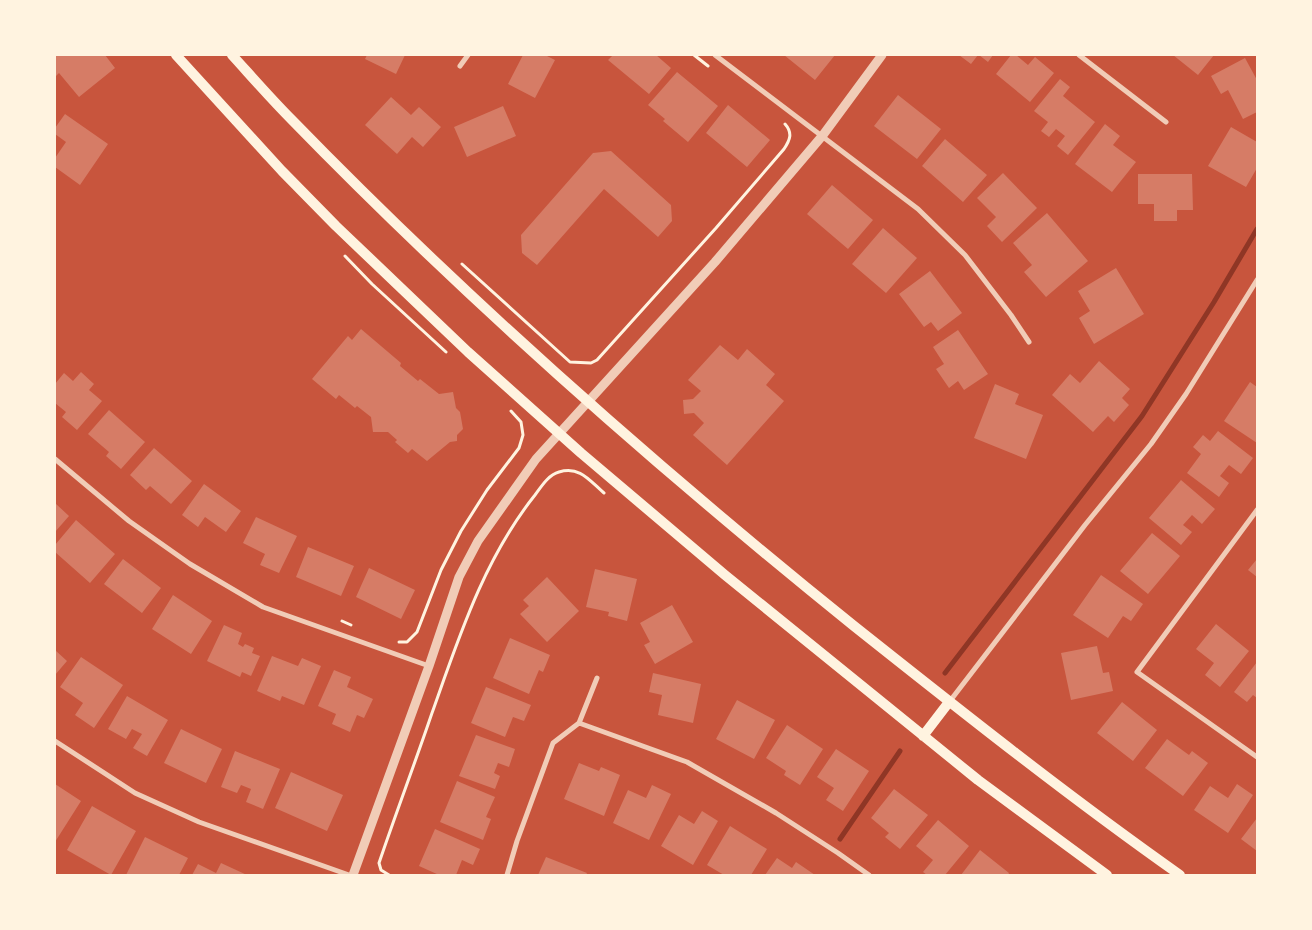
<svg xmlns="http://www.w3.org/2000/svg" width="1312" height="930" font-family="Barlow,sans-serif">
  <rect width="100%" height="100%" fill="#c8553d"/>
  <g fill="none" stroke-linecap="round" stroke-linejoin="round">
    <path stroke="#8f3625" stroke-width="5" d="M945,673l197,-257 72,-114 43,-73
      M840,839l60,-88"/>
  </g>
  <path fill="#d67c66" d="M55,55h50l10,13 -36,29 -20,-24 -4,4z
    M367,55h38l-9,19 -31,-15z
    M523,55h22l10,5 -20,38 -27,-14z
    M613,55h43l15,13 -22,26 -41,-34z
    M784,55h51l-20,25z
    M959,55h19l-7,9z
    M979,55h14l-5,7z
    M1011,55h5l12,10 7,-8 19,16 -24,29 -34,-28z
    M1173,55h41l-16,20z
    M1245,58l12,22v32l-14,7 -15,-29 -7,4 -10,-18z
    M677,72l41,34 -30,36 -25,-21 2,-2 -17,-14z
    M1060,79l10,8 -7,9 32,26 -27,33 -11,-9 8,-10 -9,-7 -7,8 -8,-6 7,-9 -14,-11z
    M898,95l43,34 -24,30 -43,-33z
    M391,97l20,18 8,-8 22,20 -18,20 -11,-10 -15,17 -32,-29z
    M728,105l42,35 -23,27 -41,-34z
    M503,106l13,30 -49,21 -13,-30z
    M65,114l43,30 -28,41 -25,-18v-9l11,-16 -11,-8v-6z
    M1105,124l15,12 -7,9 23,17 -24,30 -37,-28z
    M1231,127l26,15v26l-11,19 -38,-21z
    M945,139l42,36 -24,27 -41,-36z
    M611,151l60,54 1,16 -14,16 -54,-48 -67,76 -15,-12 -1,-18 72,-82z
    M1003,173l34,35 -35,34 -15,-16 9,-9 -19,-19z
    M1138,174h54l1,36h-16v11h-23v-17h-16z
    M832,185l41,35 -25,29 -41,-35z
    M1047,213l41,48 -42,36 -22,-25 8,-7 -19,-22z
    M883,228l34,30 -31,35 -34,-29z
    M1116,268l28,46 -50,30 -15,-26 11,-7 -12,-20z
    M930,271l32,42 -24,18 -7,-9 -7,5 -25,-33z
    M361,329l40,34 -1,3 18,15 2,-2 19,15 14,-2 3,16 4,4 3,17 -6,6v6l-7,1 -23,19 -15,-12 -4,4 -13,-11 2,-2 -9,-8h-15l-2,-15 -14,-11 -2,2 -16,-13 -3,4 -24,-20 36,-43 4,4z
    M958,330l30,44 -24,16 -6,-9 -9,7 -13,-19 8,-5 -11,-17z
    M720,345l18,15 9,-11 28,25 -9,11 18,16 -57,64 -34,-30 11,-12 -10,-10 -10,1 -1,-14 10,-1 8,-8 -13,-11z
    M1099,361l31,28 -8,9 7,7 -15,17 -6,-6 -15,16 -41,-37 18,-21 10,9z
    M81,372l13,12 -5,6 13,11 -25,29 -15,-13 4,-5 -11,-9v-19l9,-11 9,8z
    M1250,382l7,5v56l-33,-22z
    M995,384l24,10 -4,10 28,11 -17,44 -52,-21z
    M109,410l36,32 -24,27 -15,-13 3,-4 -21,-18z
    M1218,431l35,27 -12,16 -12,-9 -9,11 9,7 -10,14 -32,-24 14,-19 -8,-7 10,-12 7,6z
    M154,448l38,33 -21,23 -21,-18 -4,4 -16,-15z
    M1181,480l34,29 -13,15 -10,-9 -9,10 9,7 -11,13 -32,-27z
    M204,484l37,27 -15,21 -21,-15 -7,10 -16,-12z
    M55,503l14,13 -14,16z
    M256,517l41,19 -18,37 -19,-8 5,-11 -22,-11z
    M76,520l39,34 -25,29 -35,-31v-7z
    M1152,533l28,23 -32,38 -28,-23z
    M308,547l46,19 -13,30 -45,-19z
    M123,559l38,29 -19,25 -38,-29z
    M1257,559v18l-9,-7z
    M369,568l46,22 -14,29 -45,-22z
    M595,569l42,10 -10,42 -19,-5 1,-4 -23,-5z
    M1101,575l42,29 -12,17 -8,-5 -15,22 -35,-23z
    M547,577l32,34 -32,31 -27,-28 9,-8 -6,-6z
    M173,595l39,26 -21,33 -39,-25z
    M672,605l21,37 -38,22 -11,-19 6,-3 -10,-19z
    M1216,624l33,27 -29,36 -15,-12 9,-12 -18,-14z
    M224,625l18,8 -4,11 5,3 2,-3 9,4 -2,5 8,3 -9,20 -9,-4 -2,5 -33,-16z
    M510,638l40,17 -7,17 -4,-2 -10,24 -36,-16z
    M1097,646l6,27 6,-1 4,19 -42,9 -10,-47z
    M55,650l12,11 -12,14z
    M272,656l26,10 4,-8 19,8 -17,39 -22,-9 -2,5 -23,-10z
    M81,657l42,28 -29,43 -19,-13 8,-12 -23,-16z
    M1257,662v36l-4,-3 -6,7 -13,-10z
    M334,670l17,7 -4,10 26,12 -9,19 -7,-3 -7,17 -18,-8 4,-10 -18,-8z
    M653,673l48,11 -8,39 -35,-8 4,-20 -13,-3z
    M486,687l45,18 -7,16 -11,-4 -8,20 -34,-14z
    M127,696l41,24 -21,36 -14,-8 9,-14 -10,-5 -6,10 -18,-10z
    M737,700l38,20 -21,39 -38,-20z
    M1122,702l35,28 -24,31 -36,-28z
    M787,725l36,24 -23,36 -16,-10 2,-4 -20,-13z
    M181,729l41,20 -16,34 -42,-20z
    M476,735l39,14 -6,18 -11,-4 -4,10 6,3 -5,13 -36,-13z
    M1167,739l22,16 3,-4 16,12 -25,33 -38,-28z
    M836,749l33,22 -26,40 -17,-11 8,-12 -17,-11z
    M235,751l45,18 -17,40 -17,-7 5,-13 -10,-4 -4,8 -16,-6z
    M579,763l20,8 2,-4 19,8 -16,41 -40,-17z
    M291,772l52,23 -16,36 -52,-23z
    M457,781l38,16 -9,20 5,2 -8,21 -43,-18z
    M55,784l26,17 -26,41z
    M1237,784l16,11 -25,38 -34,-23 16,-24 18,12z
    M652,785l19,9 -22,46 -36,-17 15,-33 18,8z
    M894,789l34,26 -28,34 -15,-12 4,-4 -18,-15z
    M92,806l44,25 -25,44 -44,-25z
    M702,811l16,10 -25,44 -32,-19 18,-31 15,9z
    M1257,818v33l-16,-12z
    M938,820l31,26 -24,29h-18l-4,-3 10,-12 -17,-14z
    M730,826l37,23 -16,26h-27l-17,-10z
    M435,829l45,20 -7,16 -11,-5 -6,15h-17l-20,-9z
    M145,837l43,21 -9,17h-53z
    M980,850l29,23 -1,2h-47z
    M546,857l41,16 -1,2h-48z
    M777,858l15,10 4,-6 19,13h-50z
    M221,863l26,12h-55l6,-11 18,9z"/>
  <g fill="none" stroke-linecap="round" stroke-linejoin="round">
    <path stroke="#fff3e0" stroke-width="3" d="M694,55l14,11
      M345,256l27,28 74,68
      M462,264l108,98 21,1 6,-3 119,-132 68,-79c6,-9 9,-16 1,-25
      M342,621l9,4
      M399,642h8l10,-10 24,-62 20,-39 26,-41 32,-42 4,-13 -2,-13 -10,-11
      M389,875l-8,-5 -2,-7c17,-50 36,-100 53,-150 27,-76 52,-154 103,-218 6,-8 13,-20 24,-23 21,-6 30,8 45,21"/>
    <path stroke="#f1ccb7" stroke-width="5" d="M715,55l203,154 47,46 46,60 18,27
      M1079,55l87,67
      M460,66l8,-11
      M55,459l74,62 61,43 73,43 166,59
      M1257,510l-120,162 120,85
      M950,701l135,-176 66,-81 35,-50 71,-114
      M579,723l108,39 89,51 62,40 31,22
      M55,741l80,52 64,29 150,53
      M507,875l10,-34 36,-98 26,-20 18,-45"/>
    <path stroke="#f1ccb7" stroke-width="9" d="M353,875l76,-209 30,-89 19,-36 58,-82 179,-197 108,-127 59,-80"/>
    <path stroke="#fff3e0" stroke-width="10" d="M176,55l106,116 54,55 132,126 113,101 144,122 253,205 129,95
      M232,55c20,22 39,44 60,65 176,181 366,348 562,506 107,85 214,170 326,249
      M923,736l26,-34"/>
  </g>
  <rect width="1312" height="930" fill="none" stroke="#fff3e0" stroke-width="112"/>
</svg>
